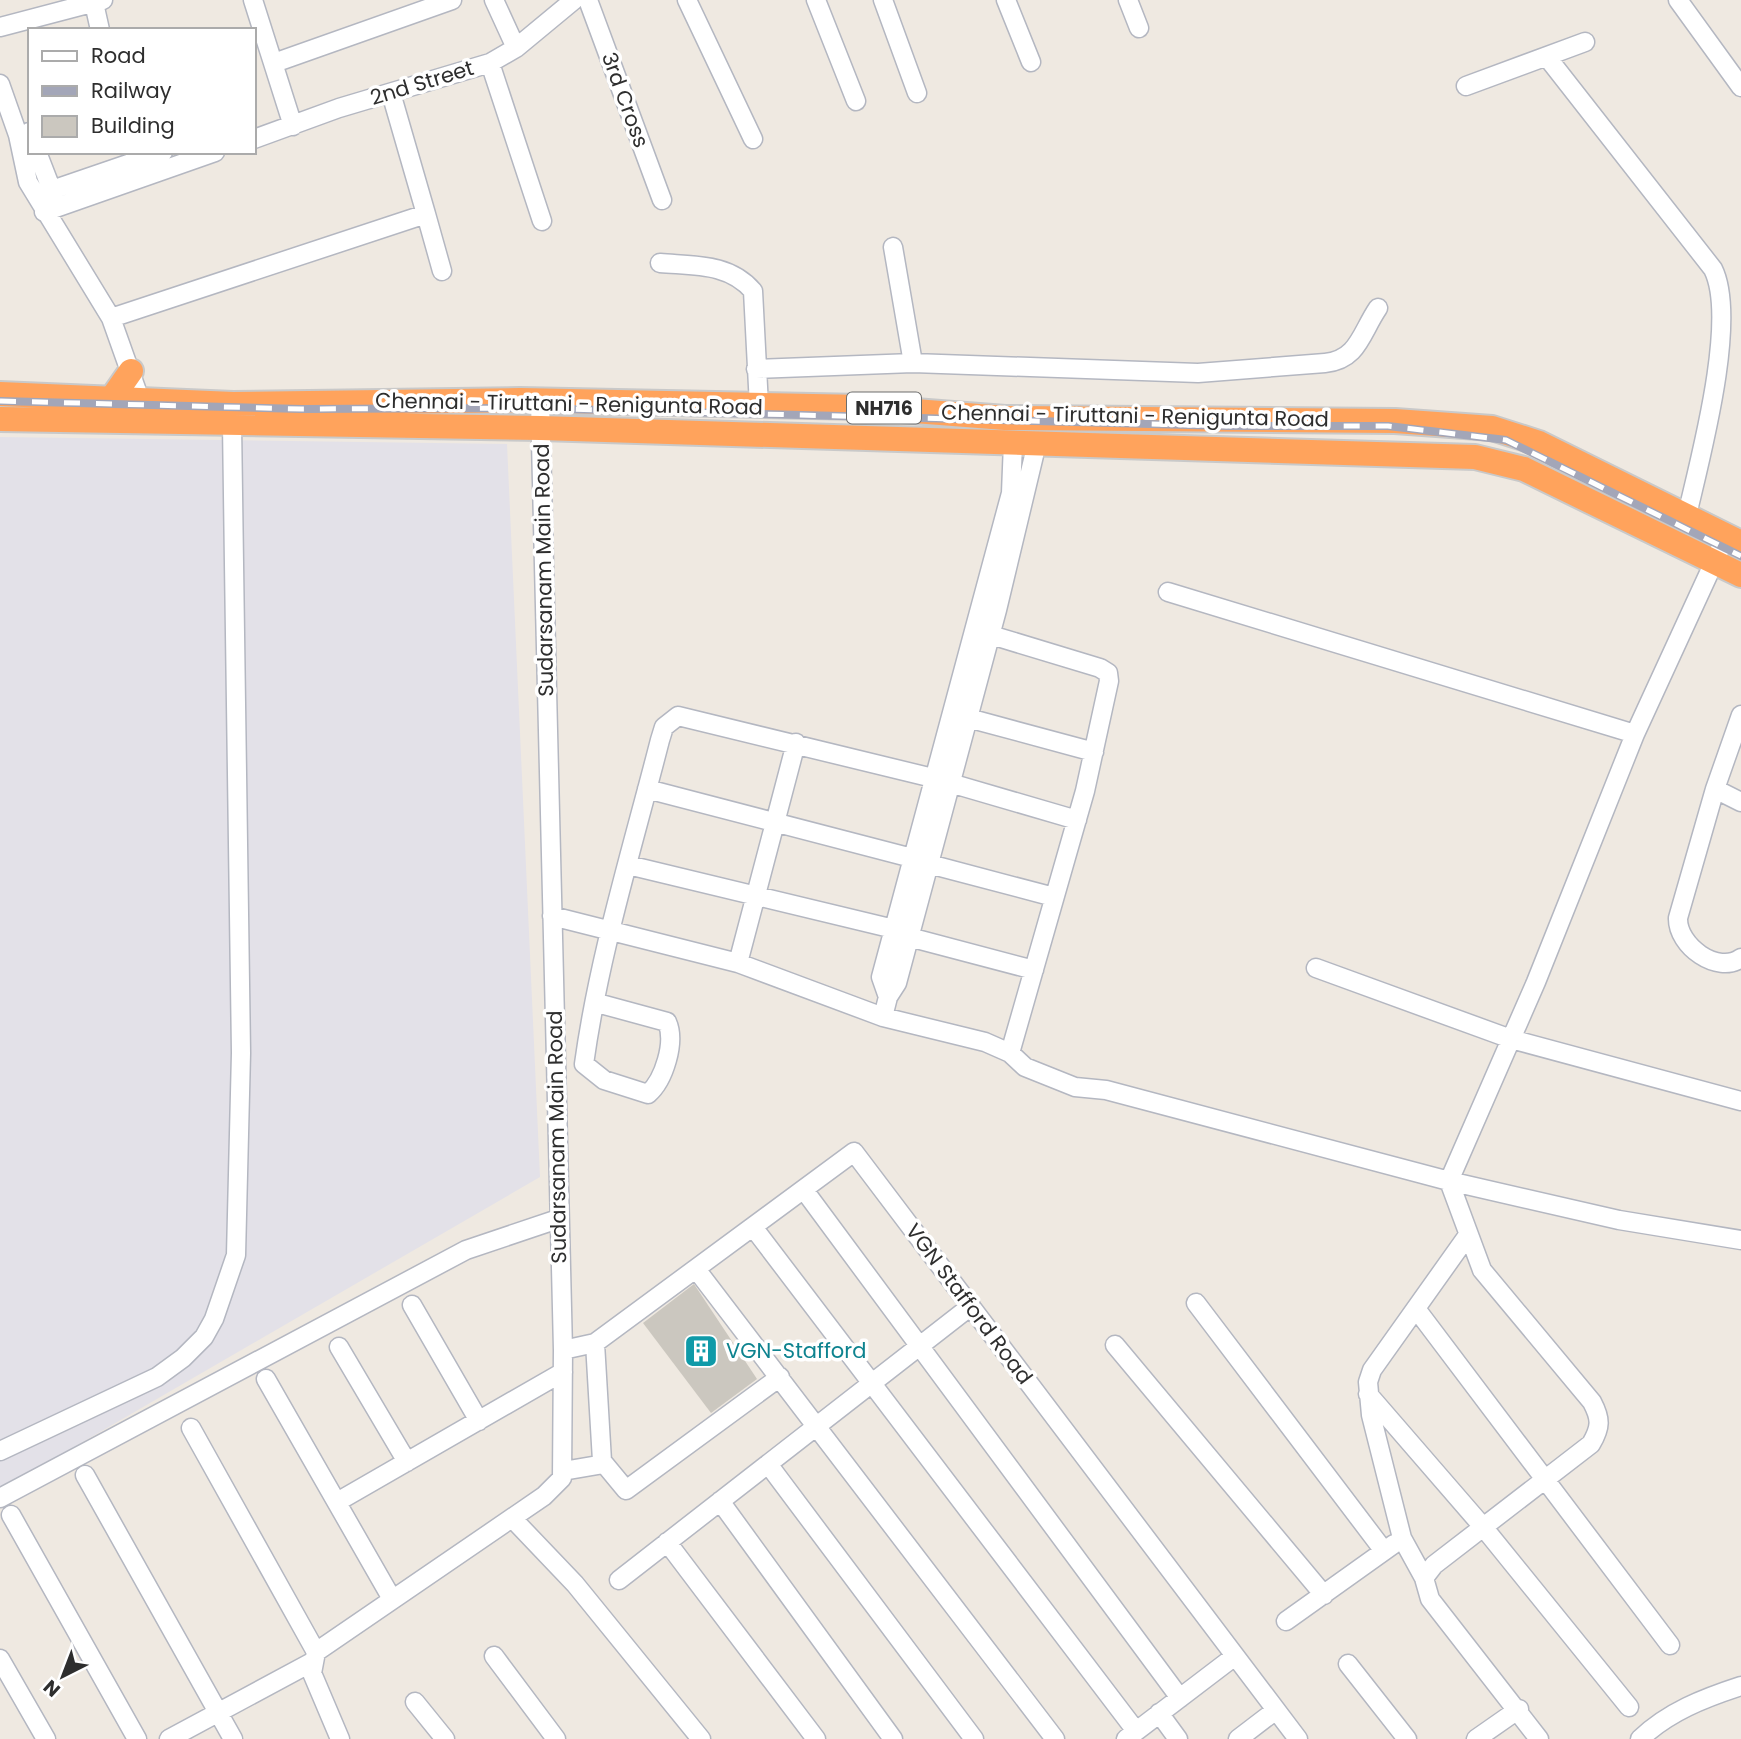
<svg xmlns="http://www.w3.org/2000/svg" width="1741" height="1739" font-family="Poppins,sans-serif">
  <rect width="100%" height="100%" fill="#efe9e1"/>
  <path fill="#e3e1e8" d="M0,437l507,7 33,733 -540,313z"/>
  <path fill="#cbc7bf" d="M694,1284l63,95 -46,34 -68,-90z"/>
  <g fill="none" stroke-linecap="round" stroke-linejoin="round">
    <g stroke="#b4b7c1" stroke-width="21">
      <path id="minor" d="M253,0l40,126
        M494,0l22,48
        M588,0l74,200
        M687,0l66,139
        M816,0l40,101
        M883,0l34,93
        M1006,0l25,62
        M1128,0l11,28
        M1678,0l63,87
        M94,3l6,27
        M0,27l103,-27
        M1547,57l166,212c25,50 -13,190 -26,246
        M274,63l178,-63
        M490,63l52,158
        M0,84l18,51 10,47 83,136 32,90
        M1466,86l119,-44
        M29,132h1
        M254,139l85,-31 151,-45 26,-15 58,-48
        M37,152l19,49
        M52,190l111,-38
        M44,212l171,-60
        M426,214l16,57
        M893,247l20,116
        M660,263c34,3 69,0 93,28l6,115
        M111,318l315,-104 -35,-121
        M756,369l157,-6 285,10 127,-10c33,-3 36,-30 53,-55
        M1726,536l-91,198 -99,248 -87,199 170,39 122,20
        M1168,592l467,142
        M991,635l109,33 8,5 1,8 -24,110 -75,262
        M1741,715l-26,74 -37,129c-1,28 40,57 63,40
        M968,718l126,34
        M647,789l265,69
        M1715,789l26,13
        M929,864l125,33
        M628,865l266,64
        M552,916l186,47 145,54 102,25 25,11 15,14 50,20 31,3 343,91 33,89 110,132c9,17 9,25 -1,42l-157,121 -10,13 6,21 109,140
        M909,937l125,33
        M738,963l58,-220
        M1316,968l195,71 230,62
        M888,997l-7,-20 130,-484 2,-50
        M597,1003l70,19c9,20 -3,58 -19,72l-44,-14 -20,-16c15,-109 49,-218 76,-324l4,-13 14,-11 255,62 144,42
        M883,1017l5,-20 9,-14 100,-373 40,-167
        M804,1190l376,508
        M753,1227l383,504
        M696,1269l359,470
        M1196,1303l188,248
        M412,1305l67,116
        M1417,1310l253,335
        M1115,1345l209,250
        M339,1347l68,115
        M563,1350l32,-7 259,-191 444,587
        M266,1379l126,220
        M1368,1394l116,134 145,179
        M191,1428l125,224
        M0,1451l157,-74 26,-19 21,-21 10,-18 22,-64 5,-202 -9,-629
        M602,1461l24,29 154,-113
        M768,1464l206,275
        M563,1471l35,-6 4,-4 -7,-118
        M85,1475l148,264
        M0,1498l466,-248 92,-31
        M720,1501l173,238
        M337,1502l226,-130
        M11,1515l126,224
        M512,1518l63,66 126,155
        M667,1542l149,197
        M1424,1578l-22,-40 -31,-123 -3,-33 4,-12 96,-135
        M619,1580l352,-274
        M1286,1621l108,-77
        M494,1656l62,83
        M0,1659l46,80
        M1348,1664l59,75
        M415,1702l30,37
        M1159,1713l19,26
        M169,1739l145,-78
        M340,1739l-28,-66 4,-21 228,-156 18,-18 1,-128 -23,-950
        M1126,1739l109,-83
        M1238,1739l38,-29
        M1476,1739l43,-30
        M1640,1739c28,-27 64,-41 101,-53"/>
    </g>
    <g stroke="#c9c9c9" stroke-width="28">
      <path id="highway" d="M0,394l233,10 287,-4 343,7 142,11 390,3 97,7 47,15 202,100
        M110,401l21,-30
        M0,419l541,9 934,29 49,12 217,106"/>
    </g>
    <use href="#minor" stroke="#fff" stroke-width="18"/>
    <use href="#highway" stroke="#ffa35c" stroke-width="24"/>
    <g stroke="#a3a6b8" stroke-width="8">
      <path id="rail" d="M0,401l302,8 226,-1 699,18h161l118,14 235,116"/>
    </g>
    <use href="#rail" stroke="#fff" stroke-width="5" stroke-dasharray="16" stroke-linecap="butt"/>
  </g>
  <defs>
    <g id="building-square" transform="scale(1.75)"><rect x="-9" y="-9" width="18" height="18" rx="4" fill="#0f9aa8" stroke="#fff"/><path d="M-4-6H4V6H1V3H-1V6H-4ZM-2.5-4.3h1.7v1.8h-1.7ZM.8-4.3h1.7v1.8H.8ZM-2.5-1h1.7V.8h-1.7ZM.8-1h1.7V.8H.8Z" fill="#fff"/></g>
  </defs>
  <g fill-rule="evenodd">
    <use href="#building-square" x="701" y="1351"/>
  </g>
  <g text-anchor="middle" stroke-width="7" stroke-linejoin="round" paint-order="stroke">
    <rect fill="#fff" stroke="#6d6d6d" stroke-width="2" x="847" y="392.5" width="74" height="31" rx="5"/>
    <g font-size="19" font-weight="bold" fill="#2e2e2e">
      <text x="884" y="415">NH716</text>
    </g>
    <g font-size="21" fill="#2e2e2e" stroke="#fff">
      <text transform="translate(422 83) rotate(-17)" y="7">2nd Street</text>
      <text transform="translate(625 100) rotate(70)" y="7">3rd Cross</text>
      <text transform="translate(569 404) rotate(1)" y="7">Chennai - Tiruttani - Renigunta Road</text>
      <text transform="translate(1135 416) rotate(1)" y="7">Chennai - Tiruttani - Renigunta Road</text>
      <text transform="translate(544 570) rotate(-91)" y="7">Sudarsanam Main Road</text>
      <text transform="translate(557 1137) rotate(-91)" y="7">Sudarsanam Main Road</text>
      <text transform="translate(969 1304) rotate(53)" y="7">VGN Stafford Road</text>
    </g>
    <g font-size="21" fill="#0d838f" stroke="#fff" text-anchor="start">
      <text x="726" y="1358">VGN-Stafford</text>
    </g>
  </g>
  <rect x="28" y="28" width="228" height="126" fill="#ffffff" stroke="#ababab" stroke-width="2"/>
  <rect x="42" y="51" width="35" height="10" fill="#ffffff" stroke="#ababab" stroke-width="2"/>
  <text x="91" y="63" font-size="21" fill="#2e2e2e">Road</text>
  <rect x="42" y="86" width="35" height="10" fill="#a3a6b8" stroke="#ababab" stroke-width="2"/>
  <text x="91" y="98" font-size="21" fill="#2e2e2e">Railway</text>
  <rect x="42" y="116" width="35" height="21" fill="#cbc7bf" stroke="#ababab" stroke-width="2"/>
  <text x="91" y="133" font-size="21" fill="#2e2e2e">Building</text>
  <g transform="translate(63 1676) rotate(222)" stroke="#ffffff" stroke-width="5" paint-order="stroke">
  <path d="M0-5L12 26L0 18L-12 26Z" fill="#2e2e2e"/>
  <text y="-10" font-size="19" font-weight="bold" text-anchor="middle" fill="#2e2e2e">N</text>
  </g>
</svg>
